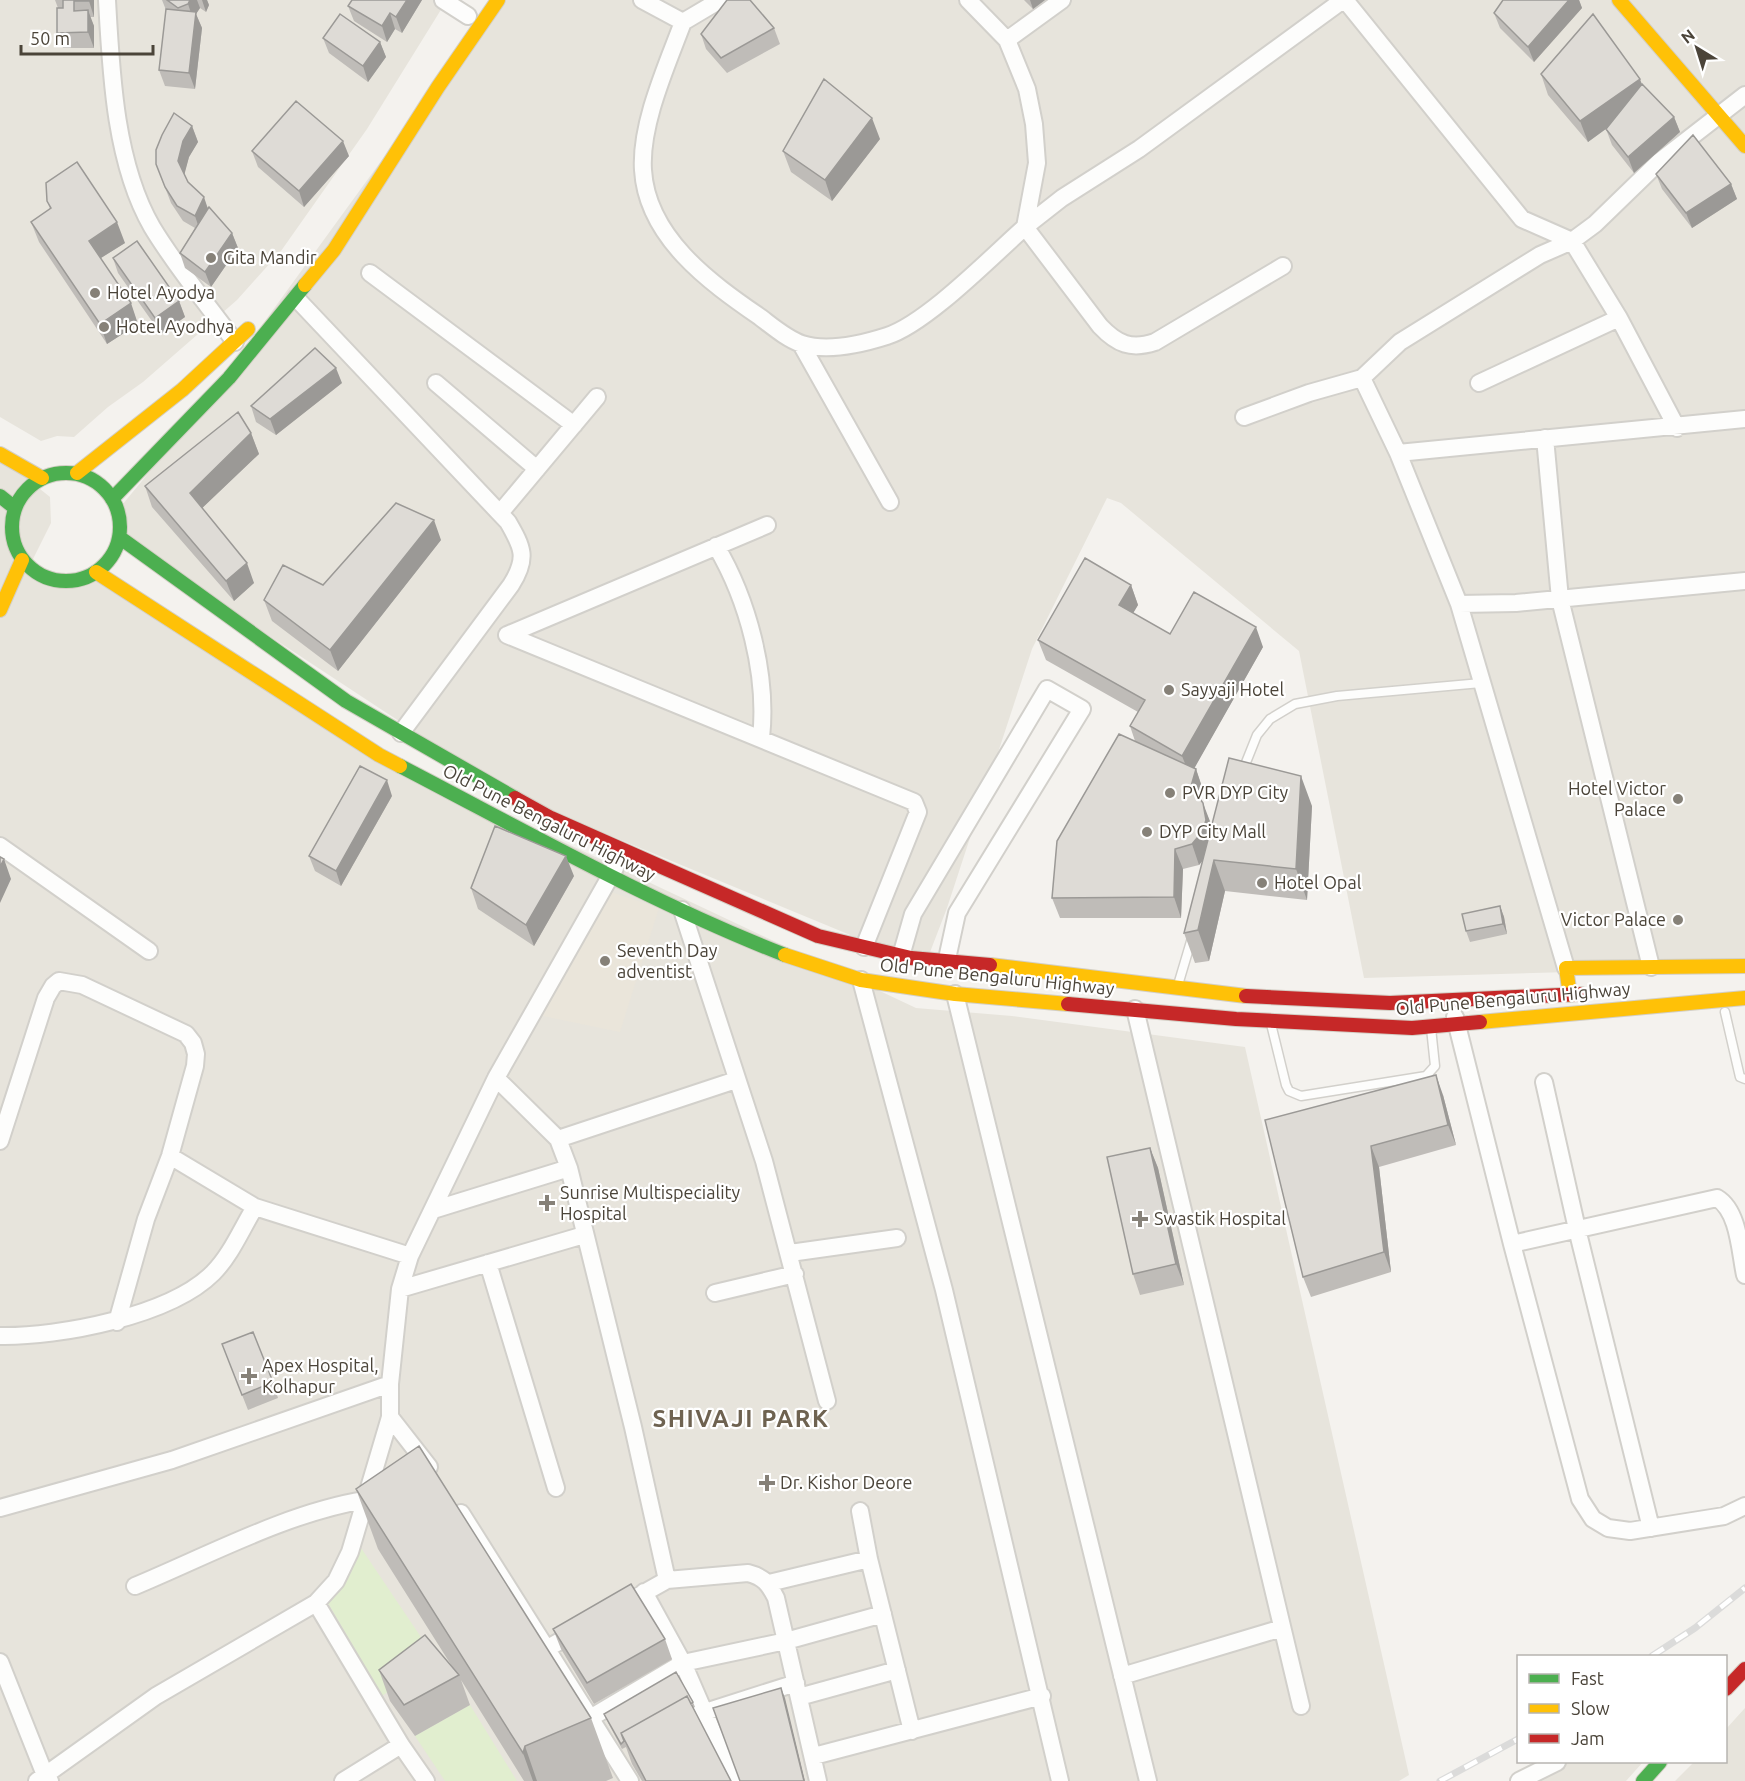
<svg xmlns="http://www.w3.org/2000/svg" width="1745" height="1781" font-family="Ubuntu,sans-serif">
  <rect width="100%" height="100%" fill="#f4f2ee"/>
  <path fill="#e7e4dc" d="M0,0h447l-80,129 -86,122 -44,49 -94,82 -35,25 -34,30 -17,-1 -16,5 -41,-24z
    M498,0h1247v961l-139,10 -242,7 -65,-327 -178,-148 -14,-5 -75,151 -85,259 -20,52 -26,-4 -391,-162 -388,-255 -4,-29 83,-101z
    M0,457l50,40 1,26 -22,44 2,2 21,11 22,1 22,-9 283,183 537,253 96,8 233,31 164,728 -10,6h-1399z
    M1745,1708v73h-70l19,-19h32v-33z
    M1567,1762h76l-17,19h-100z"/>
  <path fill="#eae5da" d="M608,891l51,17 -39,124 -82,-17z"/>
  <path fill="#e1eecf" d="M361,1548l74,110 -53,38 -54,-93z
    M470,1705l47,76h-72l-30,-45z"/>
  <g fill="none" stroke-linecap="round" stroke-linejoin="round">
    <g stroke="#d2d0cb" stroke-width="11">
      <path id="lane" d="M1243,770l14,-35 13,-16 25,-15 42,-8 144,-13
        M1178,985l14,-47
        M1725,1012l15,65 5,2
        M1271,1024l15,61 3,6 12,5 125,-20 9,-10 -4,-38"/>
    </g>
    <g stroke="#d2d0cb" stroke-width="20">
      <path id="street" d="M107,0c4,73 8,163 45,227 24,40 56,78 83,115
        M443,0l25,16
        M642,0l41,22 37,-22
        M968,0l39,40 20,49 7,35 3,39 -12,64 37,-29 77,-49 204,-149
        M1345,0l177,219 50,22 47,77 58,110
        M683,22c-16,43 -43,102 -40,148 4,67 66,112 117,147 12,9 27,22 42,27 25,8 60,0 85,-8 40,-13 104,-79 138,-109l75,99c17,18 31,24 55,16l128,-76
        M1007,40l55,-40
        M370,273l204,152
        M296,298l212,224c15,26 20,36 3,63l-110,148
        M801,344l89,158
        M436,383l101,86
        M1479,383l140,-65
        M1244,417l65,-24 53,-15
        M1545,438l15,161 91,368
        M1398,453l347,-34
        M500,513l97,-116
        M716,546c32,54 52,129 45,192
        M1459,604l57,-1 229,-22
        M507,635l407,167 4,10 -54,135
        M507,635l260,-110
        M0,846l149,105
        M682,910l82,251 63,240
        M901,956l12,-42 134,-225 35,20 -125,204 -10,46
        M1566,968l-107,-364 -61,-151 -36,-75 38,-36 140,-87 32,-14 23,-17 65,-63 85,-66
        M861,980l83,310 116,491
        M955,994l193,787
        M1135,1009l166,697
        M1455,1017l57,227 68,255 13,20 15,9 22,3 94,-15 21,-10
        M496,1078l62,61 11,29 64,259 34,153
        M1544,1082l33,147 74,299
        M558,1139l178,-59
        M0,1141l46,-143 7,-12 6,-5 23,4 104,49 7,9 3,11 -1,12 -25,90 -24,63 -29,103
        M255,1207l155,49
        M433,1210l136,-42
        M1512,1244l205,-46c22,13 23,54 28,77
        M790,1253l107,-15
        M488,1263l68,225
        M400,1289l184,-54
        M715,1293l80,-19
        M0,1336c59,1 170,-20 213,-63 18,-18 29,-45 42,-66l-85,-51
        M390,1417l39,50
        M0,1508l172,-48 218,-76
        M860,1511l9,48 43,172
        M461,1513l169,268
        M769,1583l100,-24
        M135,1586c72,-30 154,-74 230,-86
        M644,1592l39,71 51,118
        M316,1603l85,142 25,36
        M619,1607l48,-27 81,-7c16,4 21,11 28,25l42,183
        M548,1648l28,-16
        M0,1662l45,113 5,6
        M1122,1676l160,-48
        M799,1697l98,-27
        M705,1712l91,-29
        M592,1717l91,-54 103,-22 97,-27
        M814,1756l228,-60
        M37,1781l119,-85 160,-93 20,-22 14,-29 40,-135v-33l10,-95 10,-33 86,-178 119,-210
        M343,1781l58,-36
        M1519,1781l38,-19"/>
    </g>
    <g stroke="#d3cfc5" stroke-width="16">
      <path id="fast" d="M12 527a54 54 0 1 1 108 0a54 54 0 1 1-108 0Z
        M0,496l15,12
        M112,499l117,-121 76,-93
        M119,537l227,164 169,97
        M400,766c127,66 252,137 385,189
        M1643,1781l17,-19"/>
    </g>
    <g stroke="#d3cfc5" stroke-width="16">
      <path id="slow" d="M1619,0l126,146
        M305,285l29,-35 104,-163 60,-87
        M0,454l42,24
        M77,473l105,-83 66,-61
        M96,572l283,183 21,11
        M0,610l22,-50
        M785,955l76,25 94,14 113,10
        M990,965l256,31
        M1570,995l-4,-27 179,-2
        M1480,1022l265,-24"/>
    </g>
    <g stroke="#d3cfc5" stroke-width="16">
      <path id="jam" d="M515,798l36,20 267,118 93,22 79,7
        M1246,996l144,7 191,-9
        M1068,1004l168,15 176,9 68,-6
        M1726,1689l19,-20"/>
    </g>
    <use href="#lane" stroke="#fdfdfc" stroke-width="8"/>
    <use href="#street" stroke="#fdfdfc" stroke-width="16"/>
    <use href="#fast" stroke="#4caf50" stroke-width="14"/>
    <use href="#slow" stroke="#ffc107" stroke-width="14"/>
    <use href="#jam" stroke="#c62828" stroke-width="14"/>
    <g stroke="#dbdbda" stroke-width="7">
      <path id="rail" d="M1652,1656l43,-28 50,-40
        M1440,1781l78,-42"/>
    </g>
    <use href="#rail" stroke="#fff" stroke-width="4.5" stroke-dasharray="14" stroke-linecap="butt"/>
  </g>
  <path fill="#bfbcb8" d="M55,0h39v17h-4l4,9v22h-31l-6,-15 1,-25z
    M162,0h45l2,5 -3,7 -6,-4 -4,6 6,14 -7,61 -30,-3 -6,-16 7,-60z
    M352,0h70l-20,33 -7,-4 -8,13 -33,-21 -6,-15z
    M1024,0h21l-12,9z
    M1503,0h76l3,8 -48,54 -34,-34 -6,-15z
    M774,28l6,16 -53,29 -21,-24 -5,-15z
    M323,38l57,4 6,15 -18,25 -39,-29z
    M1541,74l101,10 32,33 6,15 -46,41 -22,-28 -6,-16 1,-1 -19,14 -40,-47z
    M192,126l6,16 -9,15 -5,17 4,8 20,26 24,25 6,15 -27,39 -26,-19 -5,-15 15,-25 -12,-7 -12,-18 -15,-39z
    M880,139l-48,62 -41,-29 -8,-21z
    M252,151l97,5 -45,51 -46,-40z
    M1656,174l75,10 6,15 -45,29 -30,-39z
    M47,201l78,42 -24,15 37,66 -31,20 -68,-102 -8,-20 19,-13z
    M113,258l66,43 6,16 -24,17 -43,-61z
    M342,383l-66,52 -20,-13 -5,-16z
    M251,433l8,21 -57,54 52,75 -20,18 -82,-94 -7,-21z
    M441,540l-103,131 -66,-50 -8,-21 59,-15z
    M1131,585l7,20 -5,8 37,21 93,13 -69,121 2,1 7,21 -3,9 11,25v3l101,-21 -5,94 -82,-9 -16,70 -14,2 -11,-30 19,-73 -4,5 -16,4 -2,49h-121l-8,-20 83,-157 -5,-15 8,-14 -92,-52 -8,-20z
    M392,796l-51,90 -26,-15 -6,-15z
    M574,876l-40,70 -56,-37 -7,-21z
    M1500,906l4,11 3,17 -37,8 -4,-11z
    M1443,1095l13,50 -77,22 12,105 -80,25 -8,-20 -38,-157z
    M1150,1148l8,20 26,117 -44,10 -7,-21z
    M222,1344l51,38 5,16 -30,12z
    M356,1489l235,229 22,60 -7,3h-82l-63,-101 9,25 -55,31 -25,-35 -11,-31 74,-2 -75,-119z
    M553,1629l112,10 7,20 -78,45 -33,-55z
    M693,1702l2,5 -2,1 38,73h-89l-10,-17 -6,-17 -4,2 -16,-30 -2,-5z"/>
  <path fill="#9b9996" d="M89,0h5v17l-5,-16z
    M190,0h7l3,8 -4,6 6,14 -7,61 -6,-16 4,-54 -5,-15z
    M202,0h5l2,5 -3,7z
    M407,0h15l-20,33 -6,-16z
    M1030,0h15l-12,9z
    M1569,0h10l3,8 -48,54 -6,-15z
    M88,10l6,16v22l-6,-16z
    M390,13l5,16 -8,13 -5,-16z
    M380,42l6,15 -18,25 -5,-16z
    M1640,79l7,20 -59,43 -8,-21z
    M1674,117l6,15 -46,41 -6,-16z
    M872,118l8,21 -48,62 -7,-21z
    M192,126l6,16 -9,15 -5,19 -6,-15 5,-20z
    M343,141l6,15 -45,51 -5,-16z
    M1731,184l6,15 -45,29 -6,-15z
    M204,197l5,15 -9,19 -5,-15z
    M117,222l8,21 -29,18 -7,-20z
    M232,233l6,15 -27,39 -6,-15z
    M179,301l6,16 -24,17 -6,-16z
    M131,303l7,21 -31,20 -7,-20z
    M336,368l6,15 -66,52 -6,-16z
    M251,433l8,21 -62,59 -7,-20z
    M434,520l7,20 -103,131 -8,-21z
    M247,563l7,20 -20,18 -8,-20z
    M1131,585l7,20 -12,20 -7,-20z
    M1256,627l7,20 -73,129 -8,-20z
    M1196,769l7,21 -5,16 -7,-20z
    M1301,776l11,30 -5,94 -11,-31z
    M387,780l5,16 -51,90 -5,-15z
    M1203,803l8,21 2,16 -4,13 -10,12 -7,-21z
    M1175,849l8,20 -2,49 -7,-21z
    M566,856l8,20 -40,70 -8,-21z
    M4,859l7,20 -11,24v-36z
    M1214,860l11,31 -16,70 -11,-31z
    M1500,906l4,11 3,17 -4,-10z
    M1436,1075l7,20 13,50 -8,-20z
    M1371,1146l8,21 12,105 -7,-20z
    M1150,1148l8,20 26,117 -8,-21z
    M781,1688l4,10 20,83h-1z
    M525,1746l12,35h-4l-10,-28z"/>
  <path fill="#dedbd6" stroke="#9b9996" stroke-width="1.5" d="M63,0h26v1h-15v10l14,-1v22l-31,1v-25h6z
    M167,0h23l-2,4 -10,4z
    M352,0h55l-11,17 -6,-4 -8,13 -34,-20z
    M727,0h23l24,28 -53,30 -20,-24z
    M1503,0h66l-41,47 -34,-34z
    M166,9l30,3 -7,61 -30,-3z
    M340,14l40,28 -17,24 -40,-28z
    M1593,14l47,65 -60,42 -39,-47z
    M824,79l48,39 -47,62 -42,-29z
    M1642,84l32,33 -46,40 -22,-28z
    M296,101l47,40 -44,50 -47,-40z
    M174,113l18,13 -9,15 -5,20 10,21 16,15 -9,19 -18,-10 -12,-19 -9,-23v-14l6,-15z
    M1693,135l38,49 -45,29 -30,-39z
    M77,162l40,60 -28,19 42,62 -31,21 -69,-102 20,-14 -4,-7 -1,-18z
    M209,207l23,26 -27,39 -25,-19z
    M137,241l42,60 -24,17 -42,-60z
    M315,348l21,20 -66,51 -19,-13z
    M238,412l13,21 -61,60 57,70 -21,18 -81,-95z
    M396,503l38,17 -104,130 -66,-50 19,-35 40,20z
    M1085,558l46,27 -12,20 51,29 24,-42 62,35 -74,129 -52,-30 15,-26 -107,-60z
    M1119,734l77,35 -5,17 12,17 3,17 -4,12 -10,12 -17,5 -1,48 -122,1 5,-57z
    M1229,758l72,18 -5,93 -82,-9 -16,70 -14,3z
    M360,766l27,14 -51,91 -27,-15z
    M495,826l71,30 -40,69 -55,-37z
    M0,857l4,2 -4,8z
    M1500,906l3,18 -37,7 -4,-17z
    M1436,1075l12,50 -77,21 13,106 -81,25 -38,-157z
    M1150,1148l26,116 -43,10 -26,-117z
    M253,1332l20,50 -31,13 -20,-51z
    M419,1446l172,272 -66,28 -2,7 -167,-264z
    M631,1584l34,55 -78,44 -34,-54z
    M425,1635l34,40 -55,30 -25,-35z
    M676,1672l17,30 -2,2 -4,-8 -66,37 3,8 -3,3 -17,-30z
    M781,1688l23,93h-64l-27,-73z
    M687,1696l44,85h-85l-25,-48z"/>
  <g fill="#868178" stroke="#fff" stroke-width="2">
    <circle cx="211" cy="258" r="6"/>
    <circle cx="95" cy="293" r="6"/>
    <circle cx="104" cy="327" r="6"/>
    <circle cx="1169" cy="690" r="6"/>
    <circle cx="1170" cy="793" r="6"/>
    <circle cx="1678" cy="799" r="6"/>
    <circle cx="1147" cy="832" r="6"/>
    <circle cx="1262" cy="883" r="6"/>
    <circle cx="1678" cy="920" r="6"/>
    <circle cx="605" cy="961" r="6"/>
    <path d="M544 1194h6v6h6v6h-6v6h-6v-6h-6v-6h6z"/>
    <path d="M1137 1210h6v6h6v6h-6v6h-6v-6h-6v-6h6z"/>
    <path d="M246 1367h6v6h6v6h-6v6h-6v-6h-6v-6h6z"/>
    <path d="M764 1474h6v6h6v6h-6v6h-6v-6h-6v-6h6z"/>
  </g>
  <g text-anchor="middle" stroke-width="4.5" stroke-linejoin="round" paint-order="stroke">
    <g font-size="18" fill="#4b4439" stroke="#fff" text-anchor="start">
      <text x="223" y="264">Gita Mandir</text>
      <text x="107" y="299">Hotel Ayodya</text>
      <text x="116" y="333">Hotel Ayodhya</text>
      <text x="1181" y="696">Sayyaji Hotel</text>
      <text x="1666" y="795" text-anchor="end">Hotel Victor<tspan x="1666" dy="21">Palace</tspan></text>
      <text x="1182" y="799">PVR DYP City</text>
      <text x="1159" y="838">DYP City Mall</text>
      <text x="1274" y="889">Hotel Opal</text>
      <text x="1666" y="926" text-anchor="end">Victor Palace</text>
      <text x="617" y="957">Seventh Day<tspan x="617" dy="21">adventist</tspan></text>
      <text x="560" y="1199">Sunrise Multispeciality<tspan x="560" dy="21">Hospital</tspan></text>
      <text x="1154" y="1225">Swastik Hospital</text>
      <text x="262" y="1372">Apex Hospital,<tspan x="262" dy="21">Kolhapur</tspan></text>
      <text x="780" y="1489">Dr. Kishor Deore</text>
    </g>
    <g font-size="18" fill="#4b4439" stroke="#fff">
      <text transform="translate(549 823) rotate(27)" y="6">Old Pune Bengaluru Highway</text>
      <text transform="translate(997 977) rotate(6)" y="6">Old Pune Bengaluru Highway</text>
      <text transform="translate(1513 999) rotate(-5)" y="6">Old Pune Bengaluru Highway</text>
    </g>
    <g font-size="24" font-weight="bold" letter-spacing="1.5" fill="#6e6250" stroke="#fff">
      <text x="741" y="1427">SHIVAJI PARK</text>
    </g>
  </g>
  <rect x="1517" y="1655" width="210" height="108" fill="#ffffff" stroke="#b7b4b0" stroke-width="1.5"/>
  <rect x="1529" y="1674" width="30" height="9" fill="#4caf50" stroke="#b7b4b0" stroke-width="1.5"/>
  <text x="1571" y="1685" font-size="18" fill="#4b4439">Fast</text>
  <rect x="1529" y="1704" width="30" height="9" fill="#ffc107" stroke="#b7b4b0" stroke-width="1.5"/>
  <text x="1571" y="1715" font-size="18" fill="#4b4439">Slow</text>
  <rect x="1529" y="1734" width="30" height="9" fill="#c62828" stroke="#b7b4b0" stroke-width="1.5"/>
  <text x="1571" y="1745" font-size="18" fill="#4b4439">Jam</text>
  <g transform="translate(1697 48) rotate(322)" stroke="#ffffff" stroke-width="4.5" paint-order="stroke">
  <path d="M0-4.5L10 22L0 15L-10 22Z" fill="#4b4439"/>
  <text y="-9" font-size="16" font-weight="bold" text-anchor="middle" fill="#4b4439">N</text>
  </g>
  <path d="M21 45v9h132v-9" fill="none" stroke="#4b4439" stroke-width="3"/>
  <text x="30" y="45" font-size="18" fill="#4b4439" stroke="#ffffff" stroke-width="4.5" paint-order="stroke">50 m</text>
</svg>
